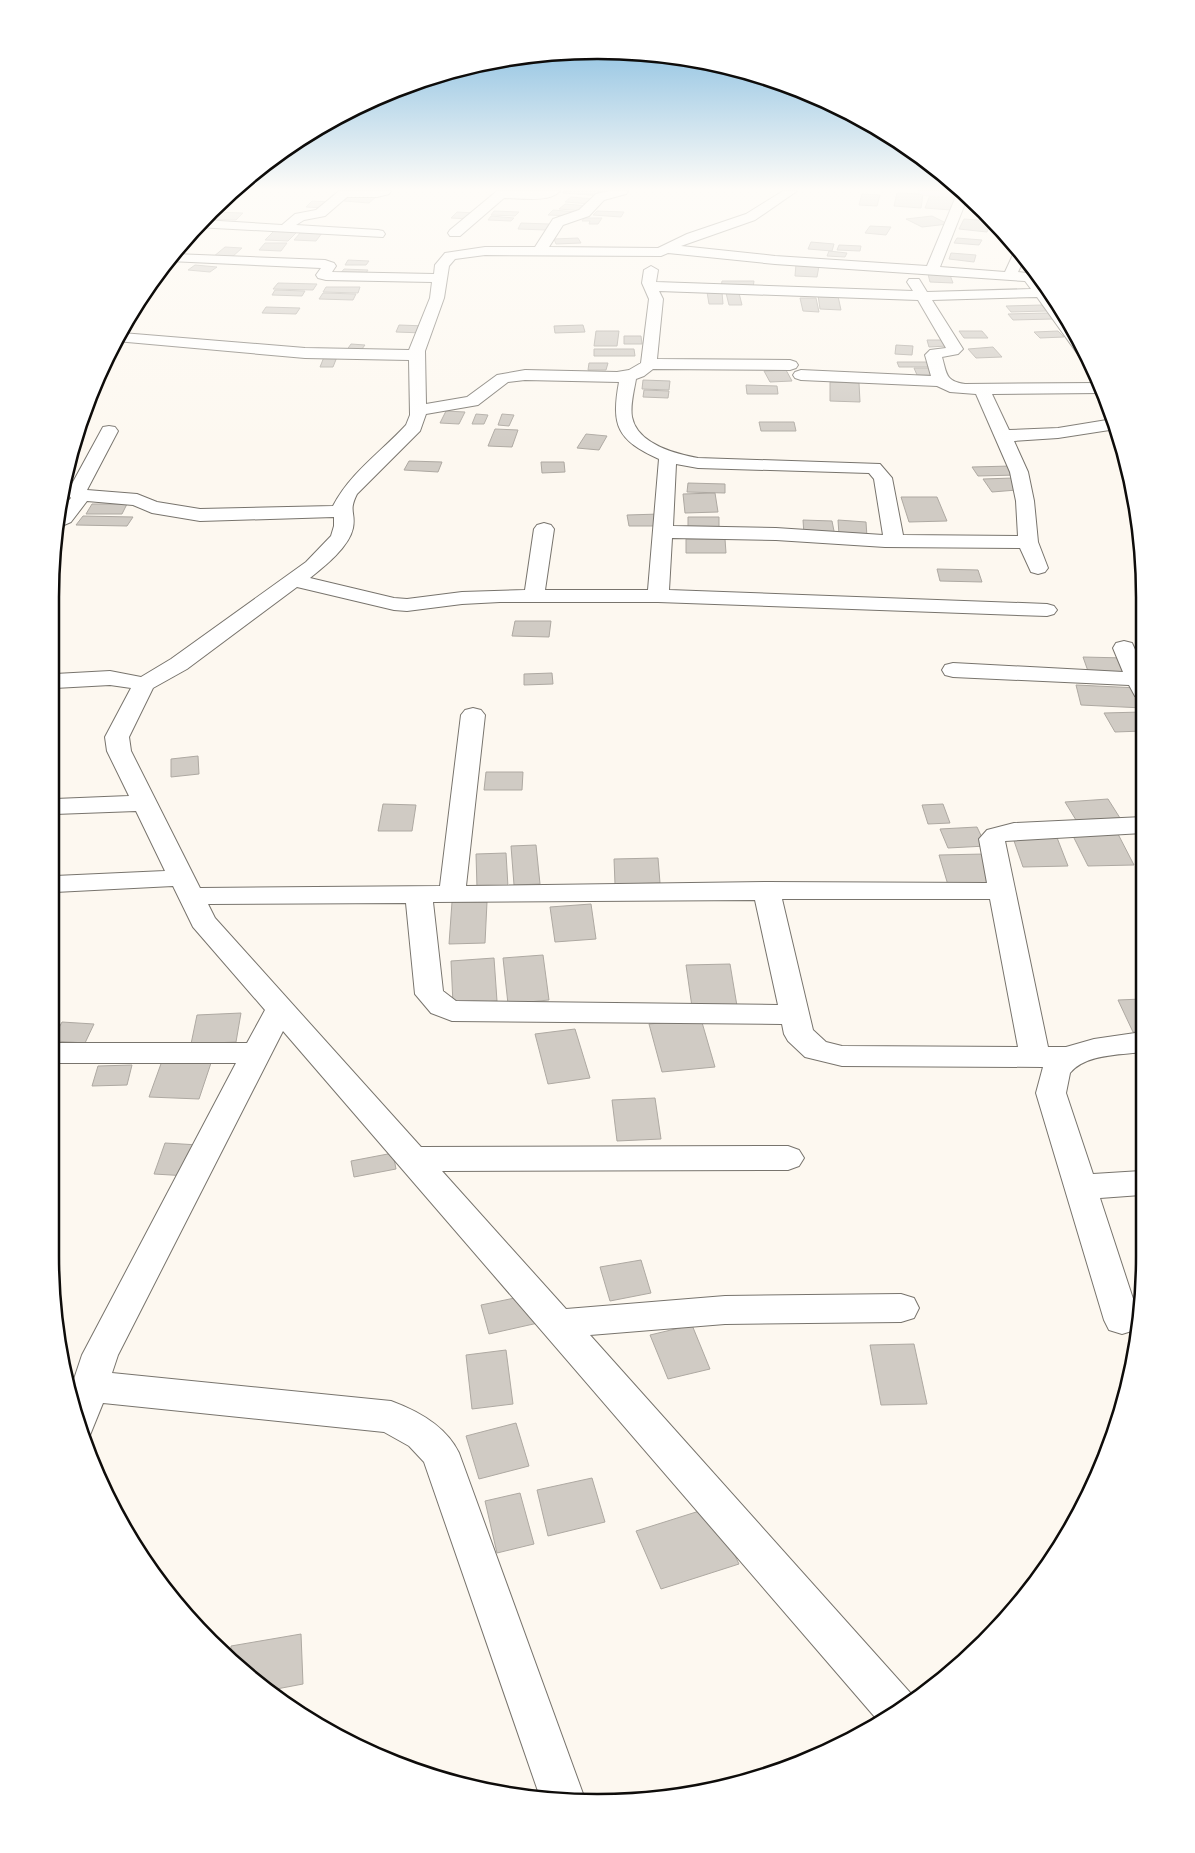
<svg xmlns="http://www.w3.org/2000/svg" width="1195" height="1853" font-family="'PT Sans',sans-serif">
  <rect width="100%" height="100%" fill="#fdf8f0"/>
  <path fill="#d0cbc4" stroke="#aea9a2" d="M564,191h44l-4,5 -41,-3z
    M897,193l26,1 -2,14 -27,-2z
    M862,194l18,1 -3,11 -18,-1z
    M351,195l26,1 -8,7 -25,-2z
    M930,195l25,1 -4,14 -26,-2z
    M571,197l25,2 -5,5 -26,-2z
    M312,201l19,1 -7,6 -18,-1z
    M565,204l25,2 -6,5 -25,-2z
    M553,210l24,2 -4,4 -25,-1z
    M494,211l25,1 -4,4 -24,-1z
    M597,211l27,1 -3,5 -28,-2z
    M212,212l31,1 -7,7 -31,-1z
    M457,212l17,1 -5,6 -18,-1z
    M491,216l23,2 -3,3 -23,-1z
    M932,216l16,8 -26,3 -16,-8z
    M584,218h18l-4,6h-9l1,-3h-8z
    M964,219l27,2 -4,11 -28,-3z
    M521,223l28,1 -3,6 -28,-1z
    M870,226l21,1 -5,8 -21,-2z
    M274,231l23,1 -9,9 -23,-1z
    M301,232l21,1 -6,8 -22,-1z
    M578,238l3,5 -25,1 -2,-5z
    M957,238l25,2 -3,5 -25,-2z
    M811,242l23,2 -2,7 -24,-2z
    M265,243h22l-6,8 -22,-1z
    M839,245l22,1 -1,5 -23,-1z
    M225,247l17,1 -11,10 -18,-1z
    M829,251l18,2 -2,4 -18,-1z
    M951,253l25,2 -2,7 -25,-3z
    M348,260l21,1 -3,4h-21z
    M796,264l23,2 -2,11 -22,-1z
    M195,265l22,2 -7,5 -22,-2z
    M344,269l24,1 -4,6 -25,-1z
    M928,274l22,1 3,8 -23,-1z
    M722,281h32l-1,7 -32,-1z
    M278,283l39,1 -4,6 -40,-1z
    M326,287h34l-2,6 -35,-1z
    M275,290l30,1 -3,5 -30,-1z
    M707,292h15l1,12h-14z
    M323,293l33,1 -3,6 -34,-1z
    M726,293h13l3,12h-13z
    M818,295l20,1 3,14 -21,-1z
    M800,298h16l3,14 -16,-1z
    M1042,305l5,6 -36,1 -5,-6z
    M266,307l34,1 -4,6 -34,-1z
    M1048,313l5,6 -40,1 -5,-6z
    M399,325l27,1 -3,7 -27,-1z
    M583,325l2,7 -30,1 -1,-7z
    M596,331h23l-2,15h-23z
    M959,331h23l6,7h-24z
    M1058,331l6,6 -24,1 -6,-6z
    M624,336h17l1,8h-18z
    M927,340h15l5,6 -18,1z
    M351,344l14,1 -7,9h-14z
    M896,345l17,1 -1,9 -17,-1z
    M993,347l9,10 -26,1 -8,-9z
    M594,349h40l1,7h-41z
    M324,357h13l-4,10h-13z
    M897,362h33l2,5h-33z
    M589,363h19l-2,7h-18z
    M914,368h19l2,7h-18z
    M786,370l6,11 -22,1 -6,-11z
    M643,380l27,1 -1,9 -27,-1z
    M830,382l29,1 1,19 -30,-1z
    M746,385l31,1 1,8h-31z
    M644,390l25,1 -1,7 -25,-1z
    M446,411l19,1 -6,12 -19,-1z
    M476,414l12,1 -4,9h-12z
    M502,414l12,1 -5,11 -11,-1z
    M759,422h35l2,9h-35z
    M495,429l23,1 -6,17 -24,-1z
    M586,434l21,2 -8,14 -22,-2z
    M409,461l33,1 -4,10 -34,-2z
    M541,462h23l1,10 -23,1z
    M1011,466l6,9 -39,1 -6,-9z
    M1013,478l4,12 -25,2 -9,-13z
    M688,483l37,1v9l-38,-1z
    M715,493l3,19 -33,1 -2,-19z
    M901,497h36l10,24 -38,1z
    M92,504h35l-5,10h-36z
    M660,514l2,12h-33l-2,-11z
    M83,516l50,1 -6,9 -51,-1z
    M688,517h31v13l-31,-1z
    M803,520l29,1 3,15 -31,-1z
    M838,520l28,2 1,15 -28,-2z
    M686,539h39l1,14h-40z
    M937,569l41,1 4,12 -42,-1z
    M515,621h36l-2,16 -37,-1z
    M1083,657l42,1 6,17 -42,-1z
    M552,673l1,11 -29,1v-11z
    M1076,685l62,3 5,20 -62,-3z
    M1142,712l1,19 -28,1 -11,-19z
    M198,756l1,18 -28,3v-18z
    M486,772h37l-1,18h-38z
    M1108,799l12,19 -44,2 -11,-18z
    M383,804l33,1 -4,26h-34z
    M943,804l7,19 -22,1 -6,-19z
    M977,827l9,19 -38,2 -8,-19z
    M1118,834l16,31 -46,1 -15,-30z
    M1012,835h44l12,31 -45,1z
    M536,845l4,39 -26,1 -3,-39z
    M506,853l2,34 -31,1 -1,-34z
    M984,854l10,30 -46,1 -9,-30z
    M658,858l2,25 -45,1 -1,-25z
    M452,902h35l-2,41 -36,1z
    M591,904l5,35 -41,3 -5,-35z
    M543,955l6,45 -41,4 -5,-46z
    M494,958l3,43 -44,3 -2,-43z
    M730,964l7,42 -45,1 -6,-42z
    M1142,999v33h-9l-15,-32z
    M241,1013l-5,29 -45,2 6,-29z
    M701,1019l14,48 -53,5 -13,-48z
    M62,1022l32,2 -9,19 -30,-2v-6z
    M575,1029l15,49 -42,6 -13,-50z
    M162,1061l49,2 -12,36 -50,-2z
    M132,1065l-5,20 -35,1 6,-20z
    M655,1098l6,41 -44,2 -5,-41z
    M165,1143l34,2 -11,31 -34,-2z
    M393,1153l3,16 -42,8 -3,-16z
    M641,1260l10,33 -41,8 -10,-34z
    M529,1295l9,28 -49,11 -8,-29z
    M692,1325l18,44 -42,10 -18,-44z
    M914,1344l13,60 -46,1 -11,-60z
    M506,1350l7,54 -41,5 -6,-54z
    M516,1423l13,43 -50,13 -13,-43z
    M592,1478l13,44 -57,14 -11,-46z
    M520,1493l14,51 -37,9 -12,-52z
    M712,1507l27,57 -78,25 -25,-58z
    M301,1634l2,50 -37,7 -35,-30v-15z"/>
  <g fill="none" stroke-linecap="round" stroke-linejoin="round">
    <g stroke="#78746d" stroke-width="2">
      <path id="minor" d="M339,191h52l-2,3 -12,3h-30l-22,19 -21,4 -8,5 82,5 5,1 2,3 -2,3 -187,-10 7,-7 79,5 13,-11 21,-4z
        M497,191h63c-11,12 -40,7 -56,7l-44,38h-10l-2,-3 2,-3z
        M609,191h19l-2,3 -22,6 -15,16 -26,9 -14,22 109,1 29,-14 59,-20 37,-23h14l-42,29 -74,26 94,10 152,10 30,-72 2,-3h4l5,5 -28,71 65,5 11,-24 9,9 -7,15 17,2 19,26 37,61 -9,-1 -45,-63 -105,3 31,49 -5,5 -16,3c5,17 3,24 23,27l134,-1 4,10 -111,1 17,36 49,-2 55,-9 3,10 -58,9 -44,3 14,31 6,29 4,41 10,26 -3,4 -7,2 -7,-2 -11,-24 -135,-1 -109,-7 -104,-2 -3,52 378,14 7,2 3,4 -3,4 -7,2 -389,-14h-158l-38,2 -55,7 -13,-1 -97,-23 -110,82 -34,19 -24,49 2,14 69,137 240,-2 21,-171 4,-5 8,-2 8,2 4,5 -19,171 300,-4 221,1 -8,-44 8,-9 27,-7 129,-6v16l-138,8 43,206h18l28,-8 48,-7v20c-22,3 -57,2 -72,21l-4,20 27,81 48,-3v24l-41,3 40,122 -5,10 -13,4 -13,-4 -5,-10 -68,-227 7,-26 -201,-1 -37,-9 -17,-16 -4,-7 -2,-10 -330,-3 -21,-8 -16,-19 -9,-91 -198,1 7,14 206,229 367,-1 11,4 5,8 -5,8 -11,4 -346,1 124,138 159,-13 176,-2 13,4 5,10 -5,10 -13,4 -176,2 -135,11 324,362 1,2 -14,12 -21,12 -597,-692 -165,324 -6,18 279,28c27,10 55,25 68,52l127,349 -46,-5 -116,-335 -15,-16 -25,-14 -281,-29 -13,32 -8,3 -12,-47 12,-36 154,-292h-181v-20h192l18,-33 -72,-83 -20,-41 -118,6v-16l110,-5 -29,-60 -81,3v-15l74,-3 -22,-45 -2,-14 26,-49 -21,-3 -55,3v-14l55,-3 31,6 30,-18 135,-97 25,-26 3,-10v-9l-134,4 -48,-8 -19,-8 -46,-4 -16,21 -16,7c0,-13 7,-21 16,-31l-4,-5 36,-66 6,-1 6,1 3,4 -31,59 50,4 20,8 43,7 133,-3c17,-33 48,-54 73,-81l4,-10 -1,-55 -104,-2 -189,-17 6,-8 183,15 104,2 21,-52 2,-16 -106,-2 -8,-2 -2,-3 5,-7 -152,-7 5,-7 151,6 9,3 2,3 -4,6 102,2 1,-9 10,-12 40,-6h50l18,-28 26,-9 17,-16zM668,253l107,11 250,17 6,8 -104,3 -8,-13h-10l-2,3 6,9 -257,-9 2,-12 -7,-4 -7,4 -2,13 7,16 -8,64 -12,7 -12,2 -92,-2 -28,5 -30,22 -41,7 -1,-53 19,-53 5,-32 6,-7 30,-4 176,1zM659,291l259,9 28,48 -16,2 -5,5 6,21 -130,-6 -6,2 -2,3 2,3 6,2 136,6 13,6 26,2 34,78 6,29 2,35 -115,-1 -11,-57 -12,-14 -182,-6c-22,-4 -61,-14 -66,-41 -2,-12 2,-26 4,-38l8,-3 9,-7 137,1 6,-2 2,-3 -2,-3 -6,-2 -133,-1 6,-60zM525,380l94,2c-8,44 -2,58 40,77l-11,131h-103l9,-61 -3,-4 -7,-2 -7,2 -3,4 -9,61 -63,2 -55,7 -13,-1 -84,-20c15,-12 39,-31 43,-50 3,-16 -5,-16 4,-34l63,-63 6,-17 52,-9 30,-23zM676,464l22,4 171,5 5,6 9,56 -107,-7 -103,-2zM782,899h208l28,148 -176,-1 -16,-4 -13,-12zM755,900l23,105 -322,-4 -13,-10 -10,-89z
        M1124,641l8,2 11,24v31l-8,-2 -6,-11 -176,-8 -8,-2 -3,-5 3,-5 8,-2 170,9 -10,-24 3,-5z"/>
    </g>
    <g stroke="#d8d8d8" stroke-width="2">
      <path id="major" d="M918,191h45l6,6 -45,-2z"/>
    </g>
    <use href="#minor" fill="#fff" fill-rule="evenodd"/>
    <use href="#major" fill="#eacefa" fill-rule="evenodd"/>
  </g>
  <linearGradient id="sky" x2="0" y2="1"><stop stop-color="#73b3dc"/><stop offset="0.42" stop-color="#fefcf8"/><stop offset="1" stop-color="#fefcf8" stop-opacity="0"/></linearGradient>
  <rect width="1195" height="450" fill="url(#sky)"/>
  <path d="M0 0H1195V1853H0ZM597 59H598A538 538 0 0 1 1136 597V1256A538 538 0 0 1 598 1794H597A538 538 0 0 1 59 1256V597A538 538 0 0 1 597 59Z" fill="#fff" fill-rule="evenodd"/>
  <path fill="none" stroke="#0e0c0a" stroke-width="2.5" d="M597 59H598A538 538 0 0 1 1136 597V1256A538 538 0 0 1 598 1794H597A538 538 0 0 1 59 1256V597A538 538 0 0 1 597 59Z"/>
</svg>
